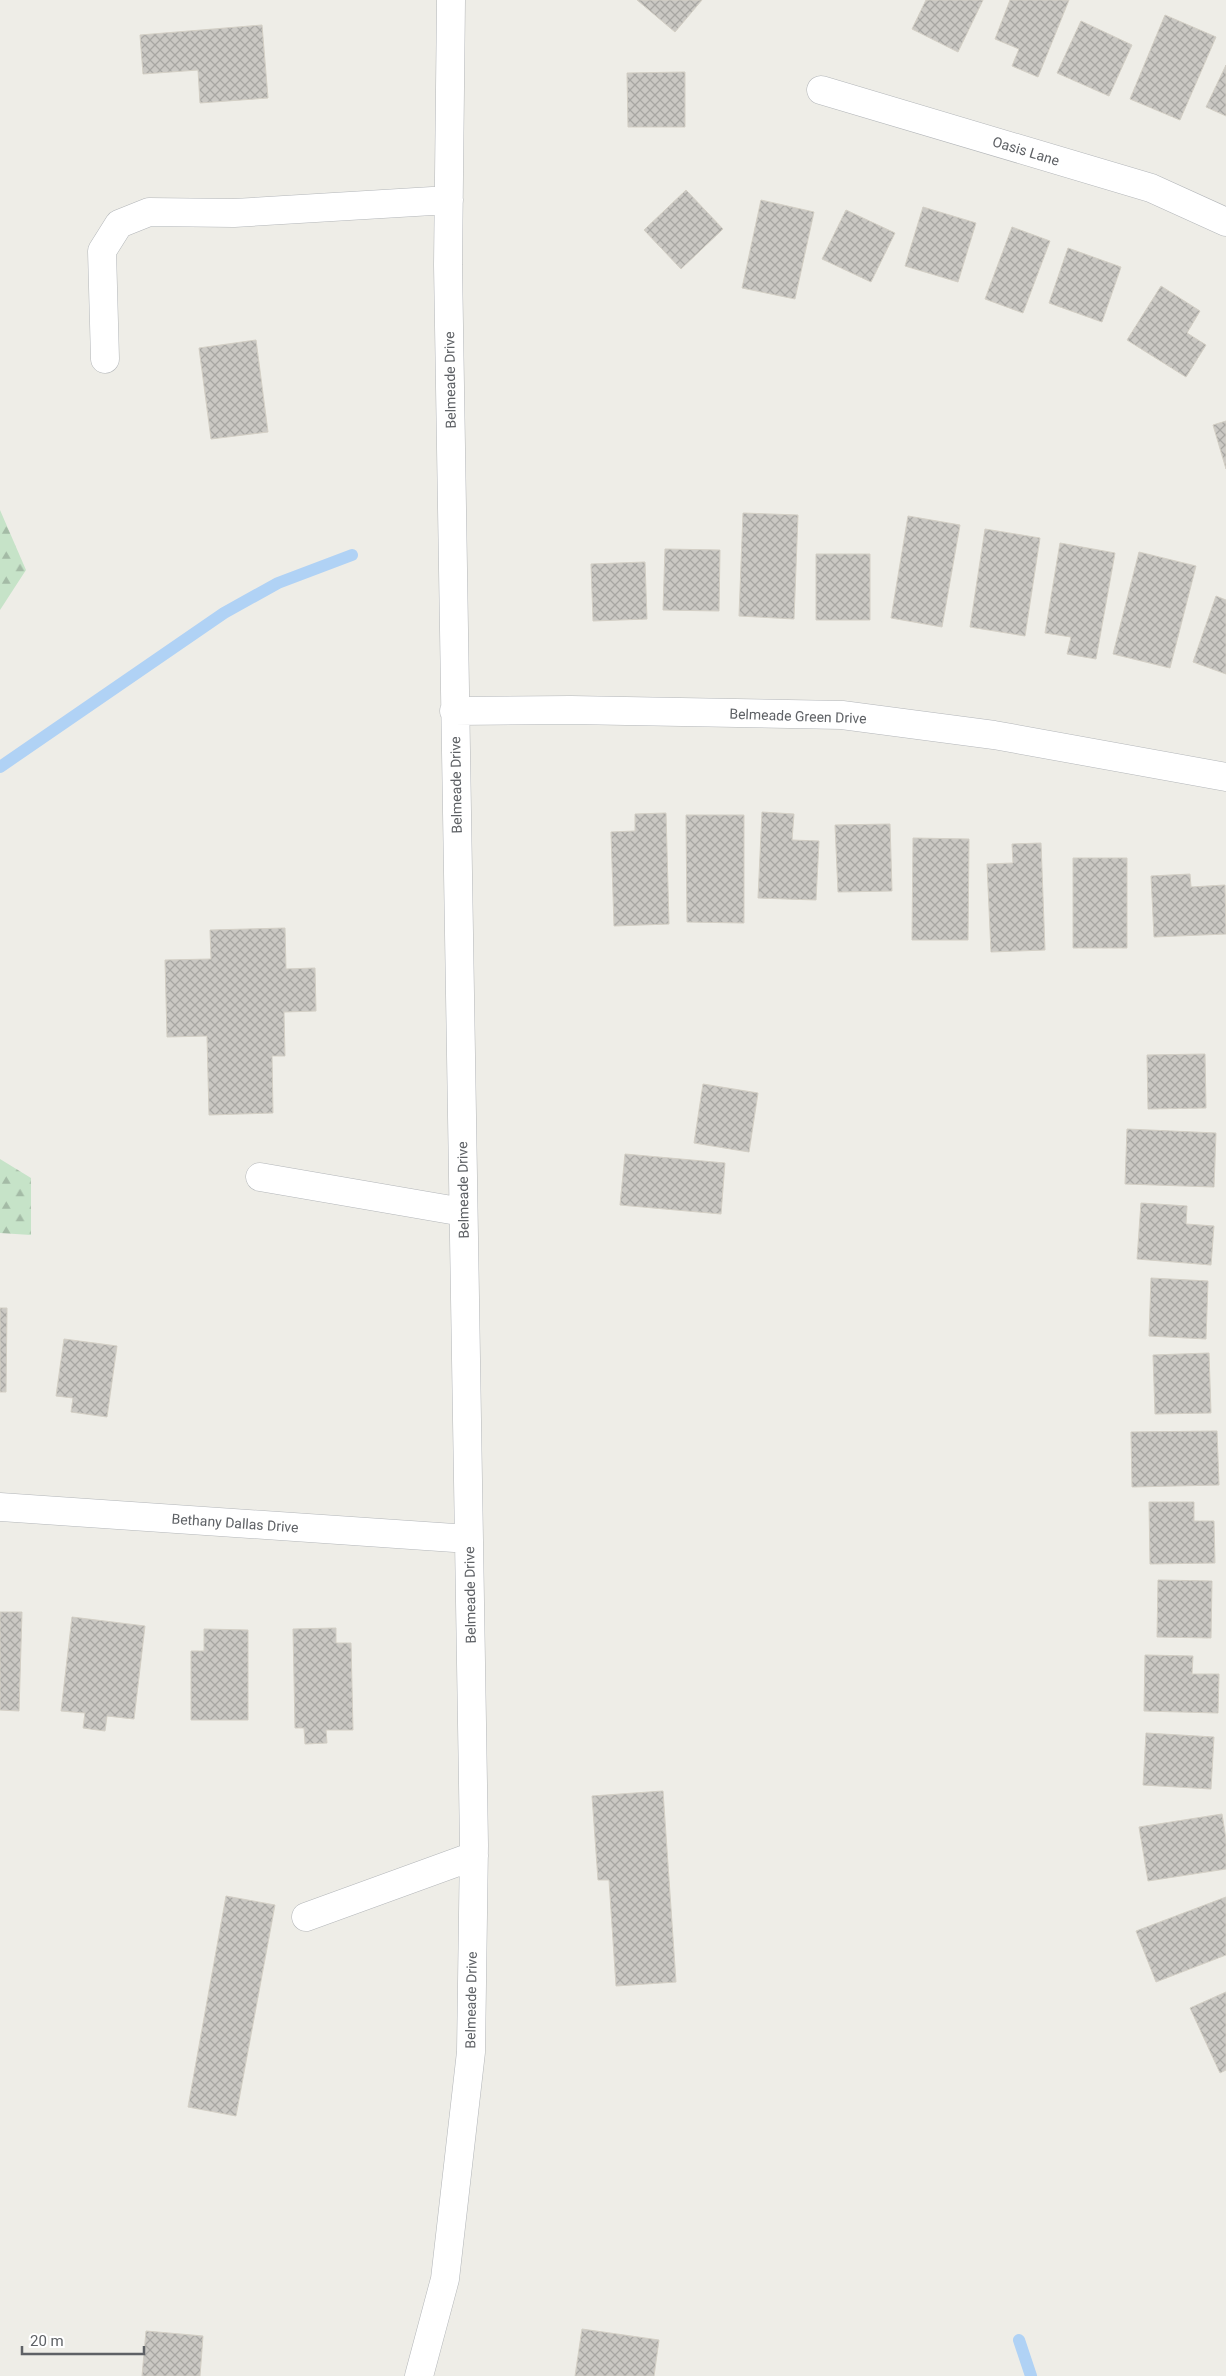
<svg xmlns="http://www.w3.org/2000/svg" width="1226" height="2376" font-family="Roboto,sans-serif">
  <defs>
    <pattern id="forest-firs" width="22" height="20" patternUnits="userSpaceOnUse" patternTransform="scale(1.25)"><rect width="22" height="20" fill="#c6e3c8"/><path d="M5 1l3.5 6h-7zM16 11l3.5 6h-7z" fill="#a4bba6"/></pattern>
    <pattern id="building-cross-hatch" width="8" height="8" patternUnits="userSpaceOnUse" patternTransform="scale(1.25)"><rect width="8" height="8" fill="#cac8c3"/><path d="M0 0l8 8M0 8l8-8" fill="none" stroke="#a7a6a2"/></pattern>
  </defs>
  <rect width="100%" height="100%" fill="#eeede7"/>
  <path fill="url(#forest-firs)" d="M0,510l26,60 -26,40z
    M0,1159l31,19v57l-31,-2z"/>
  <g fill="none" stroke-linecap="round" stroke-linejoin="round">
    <path stroke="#b0d2f5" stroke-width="12" d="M0,767l224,-154 54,-30 74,-28
      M1019,2340l12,36"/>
  </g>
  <path fill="url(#building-cross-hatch)" stroke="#d3cfc5" d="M637,0h65l-27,32z
    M926,0h57l-25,52 -46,-23z
    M1010,0h59l-31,77 -26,-11 7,-17 -24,-10z
    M1165,15l51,22 -36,83 -50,-21z
    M1081,21l51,24 -23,51 -52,-23z
    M262,25l6,73 -68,5 -2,-33 -55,4 -3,-39z
    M1226,65v51l-20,-9z
    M685,72v55h-57l-1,-54z
    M686,190l37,39 -42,40 -37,-39z
    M761,200l53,12 -19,87 -53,-11z
    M923,207l53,16 -18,59 -53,-16z
    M846,210l49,23 -24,49 -49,-23z
    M1012,227l38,14 -27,72 -38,-14z
    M1068,248l53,19 -19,55 -53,-19z
    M1161,286l39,25 -13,22 19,12 -20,32 -59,-37z
    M256,340l12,92 -57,7 -12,-91z
    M1226,421v48l-13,-44z
    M743,513l55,2 -4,104 -55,-3z
    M908,516l52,9 -18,102 -51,-9z
    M985,529l55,9 -15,98 -55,-9z
    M1060,543l55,10 -19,106 -29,-5 4,-17 -26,-4z
    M665,549l55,1 -1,61 -56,-1z
    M1139,552l57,14 -26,102 -57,-14z
    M816,554h54v66h-54z
    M645,562l2,57 -54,2 -2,-57z
    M1216,596l10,4v74l-33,-12z
    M762,812l32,2 -2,26 27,1 -3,59 -58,-2z
    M666,813l3,111 -55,2 -3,-94 24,-1v-17z
    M686,815h58v108l-57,-1z
    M890,824l2,67 -54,1 -3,-67z
    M913,838l56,1 -1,101h-56z
    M1041,843l4,107 -54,2 -4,-88 26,-1 -1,-19z
    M1073,858h54v90h-54z
    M1190,874l1,13 34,-2 1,49 -72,3 -3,-61z
    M285,928l1,41 29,-1 1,43 -32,1 1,44h-13l1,57 -64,2 -2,-79 -40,1 -2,-77 46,-1 -1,-29z
    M1205,1054l1,54 -58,1 -1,-54z
    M703,1084l55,9 -9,59 -55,-9z
    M1127,1129l89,4 -2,54 -89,-3z
    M625,1154l100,9 -4,51 -101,-9z
    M1141,1203l46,3 -1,18 28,2 -3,39 -74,-6z
    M1151,1278l57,3 -2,58 -57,-3z
    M0,1308h7l-1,84h-6z
    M64,1339l53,7 -10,71 -36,-5 2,-14 -17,-2z
    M1209,1353l2,60 -56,1 -2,-59z
    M1217,1431l2,54 -87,2 -1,-55z
    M1149,1502h45v19h20l1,42 -65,1z
    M1158,1580l54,1 -1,57 -54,-1z
    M0,1612h22l-3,99 -19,-1z
    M72,1617l73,9 -11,93 -27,-3 -2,15 -22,-3 2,-15 -24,-2z
    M336,1628v15h15l2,87h-27l1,13 -22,1 -1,-16h-9l-2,-99z
    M204,1629l44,1v90h-57v-69h13z
    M1145,1655l48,1 -1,18h27l-1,39 -74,-2z
    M1146,1733l68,4 -3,52 -68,-4z
    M663,1791l13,191 -60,4 -7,-106h-11l-6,-84z
    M1222,1814l4,25v30l-78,12 -9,-54z
    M226,1896l49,9 -39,211 -48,-9z
    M1226,1897v58l-70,27 -20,-51z
    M1226,1992v78l-6,3 -30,-65z
    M582,2329l77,11 -5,36h-79z
    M146,2331l57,5 -3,40h-58z"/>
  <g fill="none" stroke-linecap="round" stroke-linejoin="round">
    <g stroke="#b3b6b9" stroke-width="29">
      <path id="minor" d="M821,90l330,98 75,34
        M105,359l-3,-108 17,-27 30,-12 85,1 215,-13
        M454,711l117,-1 271,5 152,20 232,42
        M260,1177l203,35
        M0,1507l469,32
        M306,1917l168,-61
        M419,2376l26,-97 26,-227 3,-207 -26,-1580 3,-265"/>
    </g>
    <use href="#minor" stroke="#fff" stroke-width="28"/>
  </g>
  <g text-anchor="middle" stroke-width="4" stroke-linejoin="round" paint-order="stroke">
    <g font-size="14" fill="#5e6165" stroke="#fff">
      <text transform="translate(1026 151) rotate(17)" y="5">Oasis Lane</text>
      <text transform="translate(450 380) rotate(-91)" y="5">Belmeade Drive</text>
      <text transform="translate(798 716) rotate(2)" y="5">Belmeade Green Drive</text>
      <text transform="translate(456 785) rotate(-91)" y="5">Belmeade Drive</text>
      <text transform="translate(463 1190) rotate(-91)" y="5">Belmeade Drive</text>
      <text transform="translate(235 1523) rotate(4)" y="5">Bethany Dallas Drive</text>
      <text transform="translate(470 1595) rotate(-91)" y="5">Belmeade Drive</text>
      <text transform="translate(471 2000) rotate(-89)" y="5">Belmeade Drive</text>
    </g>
  </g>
  <path d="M22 2346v8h122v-8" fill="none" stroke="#5e6165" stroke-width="2.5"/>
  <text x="30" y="2346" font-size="15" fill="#5e6165" stroke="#ffffff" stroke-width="4" paint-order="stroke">20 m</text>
</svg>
